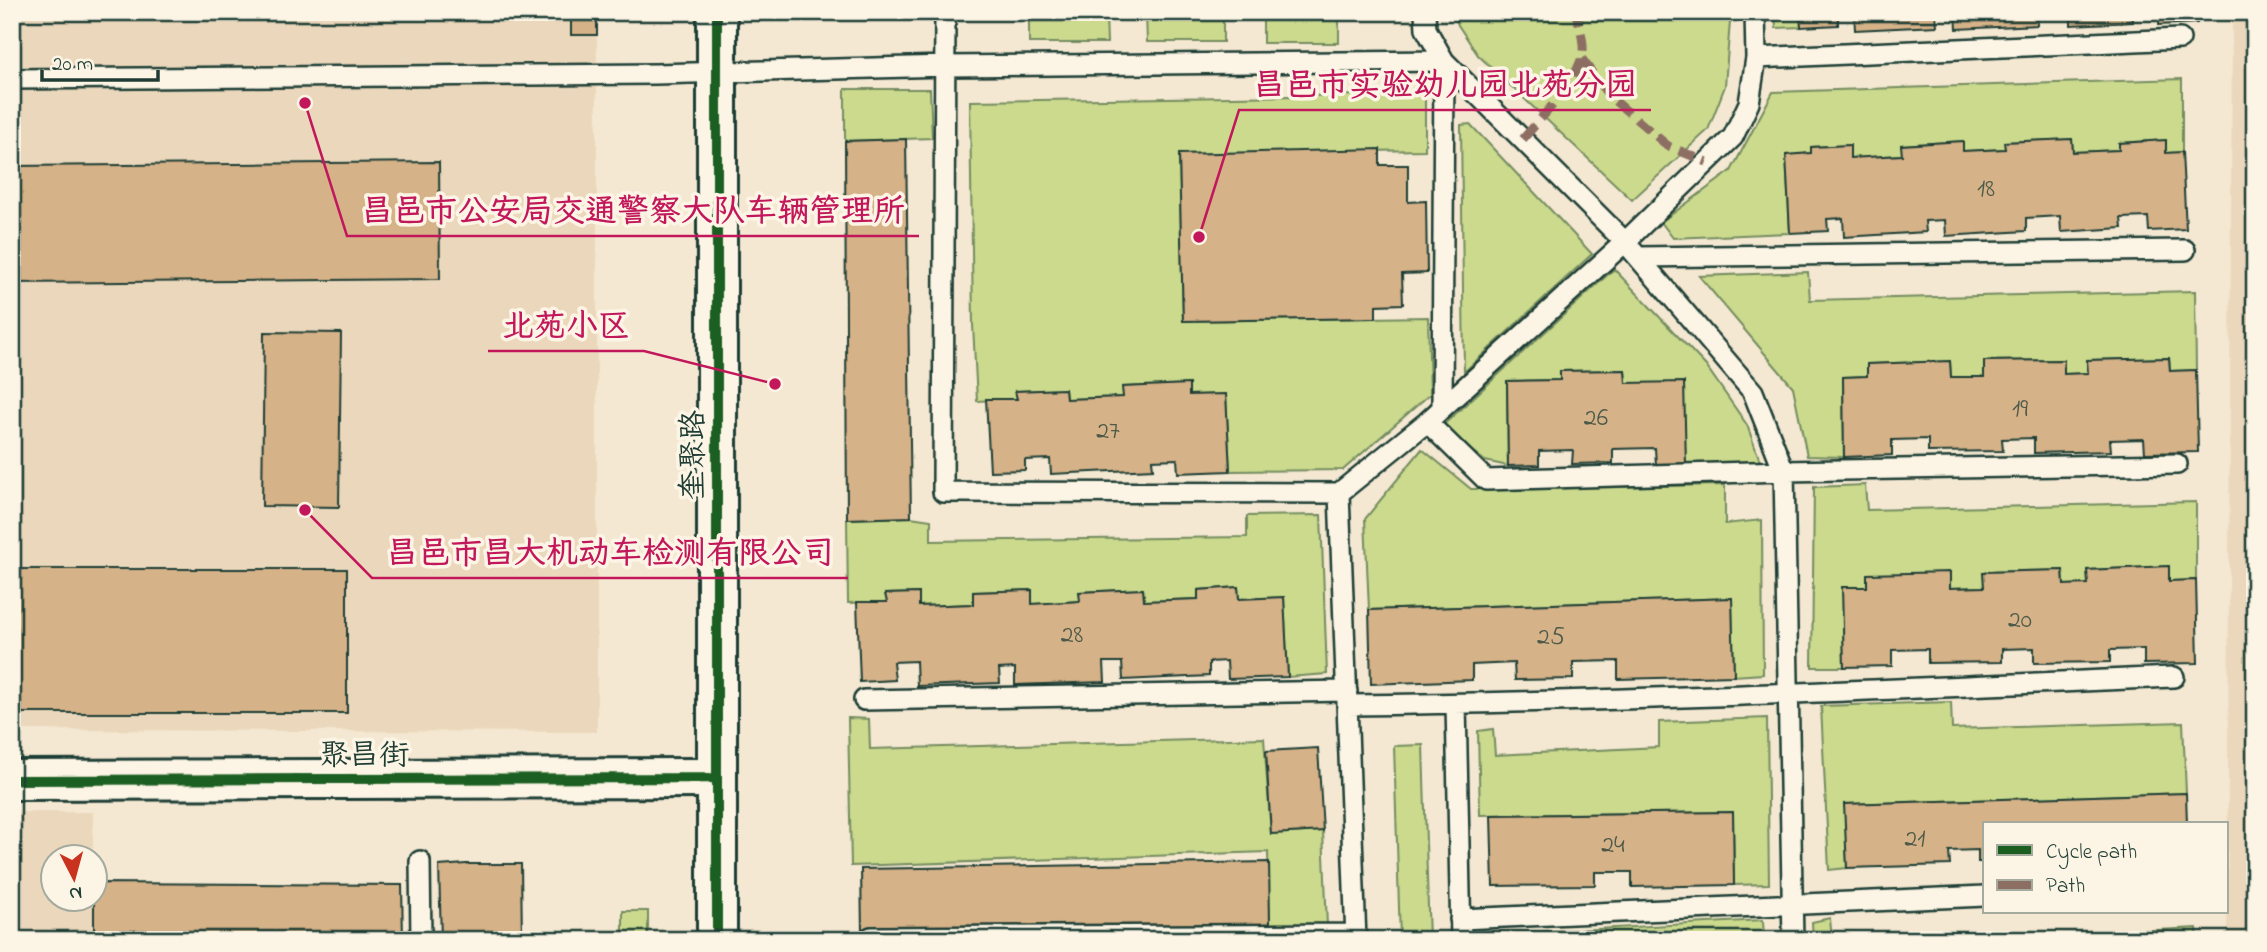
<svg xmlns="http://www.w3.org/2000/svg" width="2267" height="952" font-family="'Indie Flower','LXGW WenKai TC',sans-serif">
  <rect width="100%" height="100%" fill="#f4e8d2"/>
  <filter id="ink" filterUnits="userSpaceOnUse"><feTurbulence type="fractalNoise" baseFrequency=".0143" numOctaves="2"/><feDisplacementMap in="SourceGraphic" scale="14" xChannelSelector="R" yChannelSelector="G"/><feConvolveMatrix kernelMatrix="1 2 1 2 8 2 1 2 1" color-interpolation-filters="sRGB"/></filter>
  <g filter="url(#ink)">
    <path fill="#ebd8bc" d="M12,12h585v720l-585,-2z
      M2232,12h23v928h-28z
      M12,812h81v45l-41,1v42h42v40h-82z"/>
    <path fill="#cbda8d" stroke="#758c60" stroke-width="2" d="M1454,12h238l3,3 35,6 -5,65 -17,44 -76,70 -154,-145 -20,-30z
      M1775,12h25l1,15 -25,1z
      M1146,13h77v29h-76z
      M1029,14h77l1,29h-78z
      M1263,14h76v29h-76z
      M2182,79v73l-16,1v-13l-47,3v7l-46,2 -1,-13 -67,3v7l-42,2 -1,-10 -60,4v10l-52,3v-13l-38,2 -1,6 -25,3 4,77 -117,5 -12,-16 70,-51 42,-79z
      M845,89h85l2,49 -87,3z
      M1425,94v56l-246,4 4,167 245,-4 2,77 -87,76 -113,1 -4,-77 -37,1 -1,-11 -65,3v10l-57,2 -1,-10 -49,2 1,8 -40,2 -4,-76 -3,-224z
      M1470,124l122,130 -128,118 -3,-247z
      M1614,269l92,97 41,59 13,36 -74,4 -60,-82 -1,-13 -65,1v9l-53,1 1,85 -23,-5 -44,-34z
      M1808,272l2,28 385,-9 1,79 -26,1 -1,-13 -81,2v13l-24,1v-14l-80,1v16h-33l-1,-16 -82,3 -1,12 -24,1 1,80 -37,-1 -14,-69 -94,-111z
      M1422,449l49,40 254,-4v39l37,-4 1,154 -29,2 -2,-78 -363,12 -4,-91z
      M1865,485l2,25 329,-8v78l-27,1 -1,-15 -80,4v14l-24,1 -1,-15 -79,2v15l-34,1v-15l-83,14h-24l1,80h-32l2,-180z
      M1321,515l6,159 -39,3 -4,-80 -45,2 -1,-12 -40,3v9l-54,2 -1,-12 -63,3v9l-48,3 -1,-14 -58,2v12l-54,2 -1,-13 -32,1 1,8 -39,1 -1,-84 64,-2 20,3v21l316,-4v-21z
      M1951,702l1,27 231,-7 3,71 -341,11 2,64 -18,2 -8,-164z
      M848,718l21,1 1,30 394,-11 7,96 52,-3 4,95 -57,-1 -2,-73 -417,14z
      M1767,718l2,166 -35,1 -1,-73 -253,3 -2,-84 15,-2 2,26 164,-8v-25z
      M1423,745l6,195h-29l-6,-194z
      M623,911h25v29h-25z
      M1830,918l2,22h-19l-1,-18z
      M1763,920l1,20h-283v-5z
      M2197,928l1,12h-236z"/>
    <path fill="#d6b288" stroke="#1f3d34" stroke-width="2" d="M571,12h26v23h-26z
      M1800,12h236l1,13 -80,4 -1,-16 -20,1 1,12 -82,4 -1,-18 -16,1v12l-37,2z
      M2071,12h61l1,10 -62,3z
      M2159,12h38v11l-38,2z
      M906,139l5,378 -64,2 -2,-378z
      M2072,139l1,13 46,-2v-7l47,-3v13l16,-1 4,77 -37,2 -1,-14 -27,1 1,10 -61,4 -1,-16 -34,2v13l-80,5 -1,-16 -20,1 1,11 -82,5 -1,-19 -16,1 1,12 -38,2 -4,-78 25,-2v-6l39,-2v13l52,-3 -1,-10 62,-4v10l42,-2 -1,-7z
      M1380,149v16h28v37l18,-1 1,72 -25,1 1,30 -27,1v13l-193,3 -4,-167z
      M439,162l1,117 -428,4v-117z
      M264,332l77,1 -2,174 -77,-1z
      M2169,358l1,13 26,-1 2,82 -53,1 -1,-14 -34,1 1,11 -77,2v-15l-32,1 1,12 -75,1v-13l-36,1v15l-48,2 -1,-80 24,-1v-12l83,-3 1,16h33v-16l80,-1v14l24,-1 -1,-13z
      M1625,370l1,13 58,-1 2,83h-30l-1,-17 -42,1v14l-41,1 1,-14 -34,1v14l-31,1 -1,-85 53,-1v-9z
      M1189,384v11l37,-1 4,77 -52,2 -1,-14 -25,1 1,9 -102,5 -1,-15 -25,1v10l-35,1 -4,-72h31l-2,-8 50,-2 1,10 57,-2 -1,-10z
      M2169,566v15l27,-1 2,83 -54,1v-15l-34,1v12l-76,1v-15l-32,1v13l-74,1v-14l-36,1v16l-48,1 -2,-80h25v-13l83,-2v16l34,-1 -1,-15 80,-2 1,15 24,-1 -1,-14z
      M12,569h335v144h-335z
      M1238,587l1,12 45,-2 4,80 -60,2 -1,-18 -18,1v14l-86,4 -1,-18h-18l1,20 -90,3v-17l-16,1 1,14 -83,3 -1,-25 -23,1 2,18 -35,2 -3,-80h30l-2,-8 34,-1v13l54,-2v-12l59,-2v14l48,-3 -1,-9 64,-3 1,12 54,-2v-9z
      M1732,598l2,78 -116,3v-18l-45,1v17l-58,1 -1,-17 -42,2v15l-101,4 -2,-74z
      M1318,748l5,83 -52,3 -5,-83z
      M2186,793l1,31h-202v38h-7v-12l-29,1 1,14 -103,3 -3,-64z
      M1733,812l1,73 -102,2v-15h-37v13l-102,1 -2,-71z
      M1269,862l1,63 -408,7 -1,-63z
      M466,864h55l1,76h-81l-2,-74z
      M94,883l308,2 1,55h-309z"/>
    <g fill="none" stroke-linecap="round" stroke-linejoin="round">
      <g stroke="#1f3d34" stroke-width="24">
        <path id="service" d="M945,12l-2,480 396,1
          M1755,12l1,46 -7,45 -16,34 -108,105 128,150 31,79 9,469
          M1756,58l424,-19
          M12,79l644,-5 290,-8 498,-5 -2,347
          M1639,257l546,-7
          M1427,422l59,58 298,-9 393,-7
          M864,700l483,-9
          M1456,704l5,236
          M1347,705c275,-3 551,-16 827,-28
          M420,861l1,79
          M1460,919l525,-23
          M871,940v-3l485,-3
          M1356,940l-17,-447 88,-71 198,-180 -181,-181 -18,-32 -1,-17"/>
      </g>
      <g stroke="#1f3d34" stroke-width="44">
        <path id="minor" d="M12,780l704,-2"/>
      </g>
      <g stroke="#1f3d34" stroke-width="44">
        <path id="tertiary" d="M717,12v928"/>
      </g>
      <use href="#service" stroke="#fcf5e5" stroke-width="19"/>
      <use href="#minor" stroke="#fcf5e5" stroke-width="38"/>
      <use href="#tertiary" stroke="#fcf5e5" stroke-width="38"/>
      <path stroke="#8d6e63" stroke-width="9" stroke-dasharray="18 9" stroke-linecap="butt" d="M1582,59l27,37 59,50 39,16
        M1523,139c18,-21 49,-53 58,-79 6,-13 -2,-34 -5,-48"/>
      <g stroke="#fcf5e5" stroke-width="15">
        <path id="cycleway" d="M717,12v928
          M12,780l704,-2"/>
      </g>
      <use href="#cycleway" stroke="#1b5e20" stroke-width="10"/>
    </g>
  </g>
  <g text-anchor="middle" stroke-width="7" stroke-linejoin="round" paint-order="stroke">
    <g font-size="26" fill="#4d5a49">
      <text x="1986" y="196">18</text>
      <text x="2020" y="416">19</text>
      <text x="1596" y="425">26</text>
      <text x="1108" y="438">27</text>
      <text x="2020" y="627">20</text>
      <text x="1072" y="642">28</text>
      <text x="1551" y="644">25</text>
      <text x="1915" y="846">21</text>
      <text x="1613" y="852">24</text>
    </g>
    <g font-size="30" fill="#1f3d34" stroke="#fcf5e5">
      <text transform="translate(692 455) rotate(-90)" y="10">奎聚路</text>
      <text x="364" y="764">聚昌街</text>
    </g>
  </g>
  <path fill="none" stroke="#c2185b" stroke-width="2.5" d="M1199 237L1239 110H1651M305 103L347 236H919M775 384L644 351H488M305 510L372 578H848"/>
  <g fill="#c2185b" stroke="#fcf5e5" stroke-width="2.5">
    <circle cx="1199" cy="237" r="7"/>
    <circle cx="305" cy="103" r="7"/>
    <circle cx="775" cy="384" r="7"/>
    <circle cx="305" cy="510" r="7"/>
  </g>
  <g font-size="32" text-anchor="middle" font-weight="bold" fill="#c2185b" stroke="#fcf5e5" stroke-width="7" stroke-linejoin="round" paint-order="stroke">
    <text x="1445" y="95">昌邑市实验幼儿园北苑分园</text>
    <text x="633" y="221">昌邑市公安局交通警察大队车辆管理所</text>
    <text x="566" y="336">北苑小区</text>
    <text x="610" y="563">昌邑市昌大机动车检测有限公司</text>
  </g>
  <rect width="2267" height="952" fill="none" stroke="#fcf5e5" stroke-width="42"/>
  <rect x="21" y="21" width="2225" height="910" fill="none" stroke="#1f3d34" stroke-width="2.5" filter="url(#ink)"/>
  <rect x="1983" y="822" width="245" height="91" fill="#fcf5e5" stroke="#a4ab9e" stroke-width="2"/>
  <rect x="1997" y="845" width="35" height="10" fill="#1b5e20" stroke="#a4ab9e" stroke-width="2"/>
  <text x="2046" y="858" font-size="21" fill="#1f3d34">Cycle path</text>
  <rect x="1997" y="880" width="35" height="10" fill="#8d6e63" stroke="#a4ab9e" stroke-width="2"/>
  <text x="2046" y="892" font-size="21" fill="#1f3d34">Path</text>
  <g transform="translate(74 878) rotate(174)"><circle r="33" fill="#fcf5e5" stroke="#a4ab9e" stroke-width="2"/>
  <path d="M0-5L12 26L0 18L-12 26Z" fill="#c8321e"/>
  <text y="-10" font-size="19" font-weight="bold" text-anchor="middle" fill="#1f3d34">N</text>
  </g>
  <path d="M42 70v10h116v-10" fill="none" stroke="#1f3d34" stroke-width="3.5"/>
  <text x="52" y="70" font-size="21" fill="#1f3d34" stroke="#fcf5e5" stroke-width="5" paint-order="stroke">20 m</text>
</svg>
